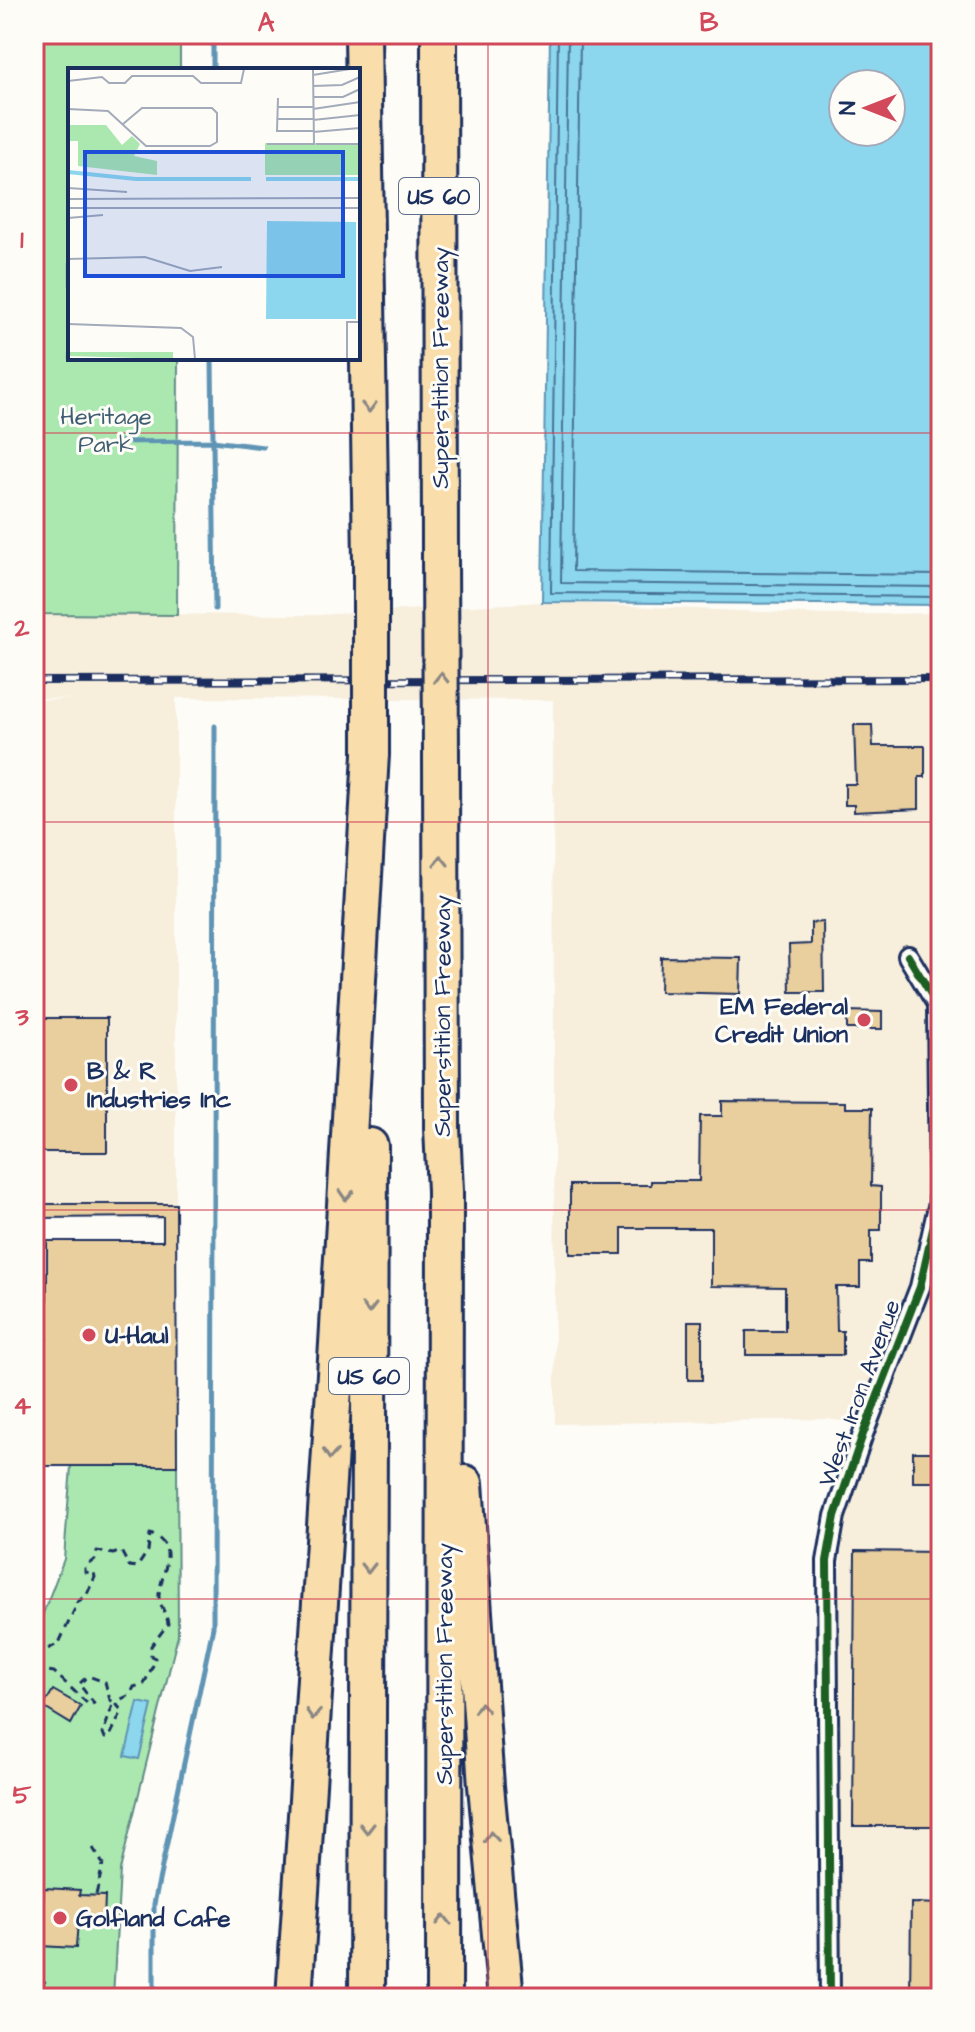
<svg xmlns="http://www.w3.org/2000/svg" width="975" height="2032" font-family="'Architects Daughter',sans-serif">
  <rect width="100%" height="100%" fill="#fdfcf7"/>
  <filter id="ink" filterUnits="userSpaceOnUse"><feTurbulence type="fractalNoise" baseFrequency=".0125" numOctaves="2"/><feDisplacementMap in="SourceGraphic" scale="16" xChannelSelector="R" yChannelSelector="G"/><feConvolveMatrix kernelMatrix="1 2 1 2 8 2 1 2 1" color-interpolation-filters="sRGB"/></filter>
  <g filter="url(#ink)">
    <path fill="#f7eedc" d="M542,602l285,13 114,-2v1385h-102v-401l3,-56 7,-32 27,-75 -24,-11 -24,-4 -273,5 -2,-724 -377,-2v506h-142v-504l43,-1 -43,-1v-84l283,1z"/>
    <path fill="#aae8b0" stroke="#628c87" stroke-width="2" d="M34,34h146v36h-110v288h108l-1,257 -143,-1z
      M71,1466h106l1,169 -58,235 -7,128h-79v-361l30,-78z"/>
    <path fill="#8cd7ed" stroke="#5f94b4" stroke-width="2" fill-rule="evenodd" d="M550,34h391v571l-399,-3zM843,84h48v48h-48z
      M138,1702l14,3 -13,54 -14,-3z"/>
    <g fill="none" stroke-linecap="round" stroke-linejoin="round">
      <path stroke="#487297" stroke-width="2" d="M558,34l-7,559 390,4
        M568,34l-7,549 380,4
        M580,34l-7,537 368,4"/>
      <path stroke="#5f94b4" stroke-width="5" d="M213,70v-36
        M212,358l3,251
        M114,442l98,-1 51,6
        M154,1998v-94l59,-277 2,-901"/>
    </g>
    <path fill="#e9ce9e" stroke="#1b2f5e" stroke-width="2" d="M854,725h18l1,21h52v31h-6v32l-65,3v-7h-9v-21h11z
      M823,922l1,70h-34l-1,-47 22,-1v-21z
      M661,957l80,1 -1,36 -80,-2z
      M847,1011l35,1v17h-35z
      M34,1018h73v134h-73z
      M722,1101l123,1v6h27l-1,78 10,1v43h-10v33h-11v24h-24l1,44h6v24h-97v-24h39v-44l-74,-1v-58h-89v26h-52v-69h81v-4h48l1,-65h22z
      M34,1204h142l1,262h-143v-128h13v-97h116v-24l-129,1z
      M688,1321h14v59h-14z
      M913,1452h28v30h-28z
      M855,1551l86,1v274h-88z
      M53,1690l28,16 -10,18 -28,-17z
      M44,1888l36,2 -1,5 26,1 -1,26 -26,-1 -2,27 -36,-2z
      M911,1903l30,1v94h-31z"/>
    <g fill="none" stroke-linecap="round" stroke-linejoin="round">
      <g stroke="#1b2f5e" stroke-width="24">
        <path id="minor" d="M830,1998l-3,-437 8,-45 28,-82 57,-147 19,-85 -2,-198 -29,-48"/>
      </g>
      <g stroke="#1b2f5e" stroke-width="40">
        <path id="motorway" d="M363,34l8,527
          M439,34l1,523
          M441,756l1,372 3,63 -1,807
          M465,1483l21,303 20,212
          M294,1998l43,-654 34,-590
          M367,1998l3,-852"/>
      </g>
      <path stroke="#1b2f5e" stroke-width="3" stroke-dasharray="8 6" stroke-linecap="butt" d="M34,1670l3,-15 22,-12 19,-41 9,-8 8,-17 -1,-4 -9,-1v-5l10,-8 2,-8 16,3 8,-3 8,15 8,1 11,-16 2,-17c30,11 12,37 9,60 -1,10 8,19 9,30l-17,22v10l4,2v3l-11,23 -10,3 -4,8 -11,5 -2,5 5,6 -13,27h-4l-2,-5 11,-31 -4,-2 -5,-18 -17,-6 -9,8 15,19 -5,2 -35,-33 -19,-3
        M93,1848l10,16 -7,31
        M40,1977l11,12 -10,9"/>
      <use href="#minor" stroke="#fdfcf7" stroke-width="18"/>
      <use href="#motorway" stroke="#f9deab" stroke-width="34"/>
      <g stroke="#1b2f5e" stroke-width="8">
        <path id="rail" d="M34,681l907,-2"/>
      </g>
      <use href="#rail" stroke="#fdfcf7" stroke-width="5" stroke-dasharray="15" stroke-linecap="butt"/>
      <g stroke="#1b2f5e" stroke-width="40" stroke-linecap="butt">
        <path id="motorway-bridge" d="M440,557l1,199
          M371,561v193"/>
      </g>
      <use href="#motorway-bridge" stroke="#f9deab" stroke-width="34"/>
      <g stroke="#fdfcf7" stroke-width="13">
        <path id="cycleway" d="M830,1998l-3,-437 8,-45 28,-82 57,-147 19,-85 -2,-198 -29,-48"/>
      </g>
      <use href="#cycleway" stroke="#1b5e20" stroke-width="8"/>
    </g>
    <defs><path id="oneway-chevron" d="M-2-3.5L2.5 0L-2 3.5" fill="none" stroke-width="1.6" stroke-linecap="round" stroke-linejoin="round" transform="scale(2)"/></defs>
    <g stroke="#8a8684">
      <use href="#oneway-chevron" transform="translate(369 407) rotate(89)"/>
      <use href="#oneway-chevron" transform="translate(441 678) rotate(-90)"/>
      <use href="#oneway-chevron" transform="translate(441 861) rotate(-90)"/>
      <use href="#oneway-chevron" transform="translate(346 1195) rotate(93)"/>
      <use href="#oneway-chevron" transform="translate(369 1308) rotate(90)"/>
      <use href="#oneway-chevron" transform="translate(330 1454) rotate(94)"/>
      <use href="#oneway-chevron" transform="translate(368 1568) rotate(90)"/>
      <use href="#oneway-chevron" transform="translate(481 1708) rotate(-94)"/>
      <use href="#oneway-chevron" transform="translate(313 1714) rotate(94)"/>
      <use href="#oneway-chevron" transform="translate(367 1828) rotate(90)"/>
      <use href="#oneway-chevron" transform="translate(491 1837) rotate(-95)"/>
      <use href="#oneway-chevron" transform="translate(444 1920) rotate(-90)"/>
    </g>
  </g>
  <path fill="none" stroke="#d1495b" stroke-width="2" stroke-opacity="0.55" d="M488,34v1964M34,433h907M34,822h907M34,1210h907M34,1599h907"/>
  <g fill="#d1495b" stroke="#fdfcf7" stroke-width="3">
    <circle cx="864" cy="1020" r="8"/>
    <circle cx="71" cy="1085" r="8"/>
    <circle cx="89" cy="1335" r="8"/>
    <circle cx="60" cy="1918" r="8"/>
  </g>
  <g text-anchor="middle" stroke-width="6" stroke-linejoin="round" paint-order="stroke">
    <g fill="#fdfcf7" stroke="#5f6c8c" stroke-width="2">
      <rect x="399" y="178" width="80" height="36" rx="6"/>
      <rect x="329" y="1358" width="80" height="36" rx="6"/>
    </g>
    <g font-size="22" font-weight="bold" fill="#1b2f5e">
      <text x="439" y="204">US 60</text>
      <text x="369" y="1384">US 60</text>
    </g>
    <g font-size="24" fill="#1b2f5e" stroke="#fdfcf7">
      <text transform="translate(440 368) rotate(-90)" y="8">Superstition Freeway</text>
      <text transform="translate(442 1016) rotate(-90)" y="8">Superstition Freeway</text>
      <text transform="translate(859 1393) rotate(-70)" y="8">West Iron Avenue</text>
      <text transform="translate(444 1664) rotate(-90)" y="8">Superstition Freeway</text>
    </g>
    <g font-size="24" fill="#3f5d72" stroke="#fdfcf7">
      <text x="106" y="424">Heritage<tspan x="106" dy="28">Park</tspan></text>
    </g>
    <g font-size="24" font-weight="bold" fill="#1b2f5e" stroke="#fdfcf7" text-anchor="start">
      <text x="848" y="1014" text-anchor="end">EM Federal<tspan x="848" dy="28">Credit Union</tspan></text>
      <text x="87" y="1079">B &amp; R<tspan x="87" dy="28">Industries Inc</tspan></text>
      <text x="105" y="1343">U-Haul</text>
      <text x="76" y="1926">Golfland Cafe</text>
    </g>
  </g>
  <g transform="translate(68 68)">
    <rect width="292" height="292" fill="#fdfcf7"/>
    <path d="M0,57h38l16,20 10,-9 8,8 -6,12 23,5v14l-79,-9v-25h-10zM197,75h95v32h-95zM0,284h105v7l-105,-3z" fill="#aae8b0"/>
    <path d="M199,153l89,1v97h-90z" fill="#8cd7ed"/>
    <path fill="none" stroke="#8cd7ed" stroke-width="4" d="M0,104l68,7h115M198,111h94"/>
    <path fill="none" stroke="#a3aaba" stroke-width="2" d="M245,7l37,-6M0,13l34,-4 7,6h16l7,-7h61l8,7h40l3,-14M245,18l29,-1 18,-8M245,29h30l17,-8M210,30l-1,33h36M209,39h36M0,41l40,2 38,35h64l7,-4v-29l-5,-5h-70l-19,16M245,41l47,-7M209,51h36M245,52l47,-5M245,64l47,-4M199,76h47l-1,-75M248,76h44M0,120l59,4M0,131l292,-1M0,140h292M0,150l35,-3M292,156v63M0,191l77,-2 45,14 32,-4M0,256l113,4 12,9 2,22M279,291v-37h13"/>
    <path fill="#1d4ed8" fill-opacity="0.15" stroke="#1d4ed8" stroke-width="4" d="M17,84h258v124h-258z"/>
    <rect width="292" height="292" fill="none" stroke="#1b2f5e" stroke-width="4"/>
  </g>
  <rect width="975" height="2032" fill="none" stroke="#fdfcf7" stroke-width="88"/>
  <g transform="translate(867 108) rotate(270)"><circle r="38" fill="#fdfcf7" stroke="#a3aaba" stroke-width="2"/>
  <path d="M0-6L14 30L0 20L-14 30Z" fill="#d1495b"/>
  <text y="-12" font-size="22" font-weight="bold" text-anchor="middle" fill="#1b2f5e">N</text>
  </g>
  <rect x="44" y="44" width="887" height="1944" fill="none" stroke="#d1495b" stroke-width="3"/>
  <g font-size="26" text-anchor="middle" font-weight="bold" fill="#d1495b">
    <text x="266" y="31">A</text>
    <text x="709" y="31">B</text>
    <text x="22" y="248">1</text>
    <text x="22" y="636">2</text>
    <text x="22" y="1025">3</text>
    <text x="22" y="1414">4</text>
    <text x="22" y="1803">5</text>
  </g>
</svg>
